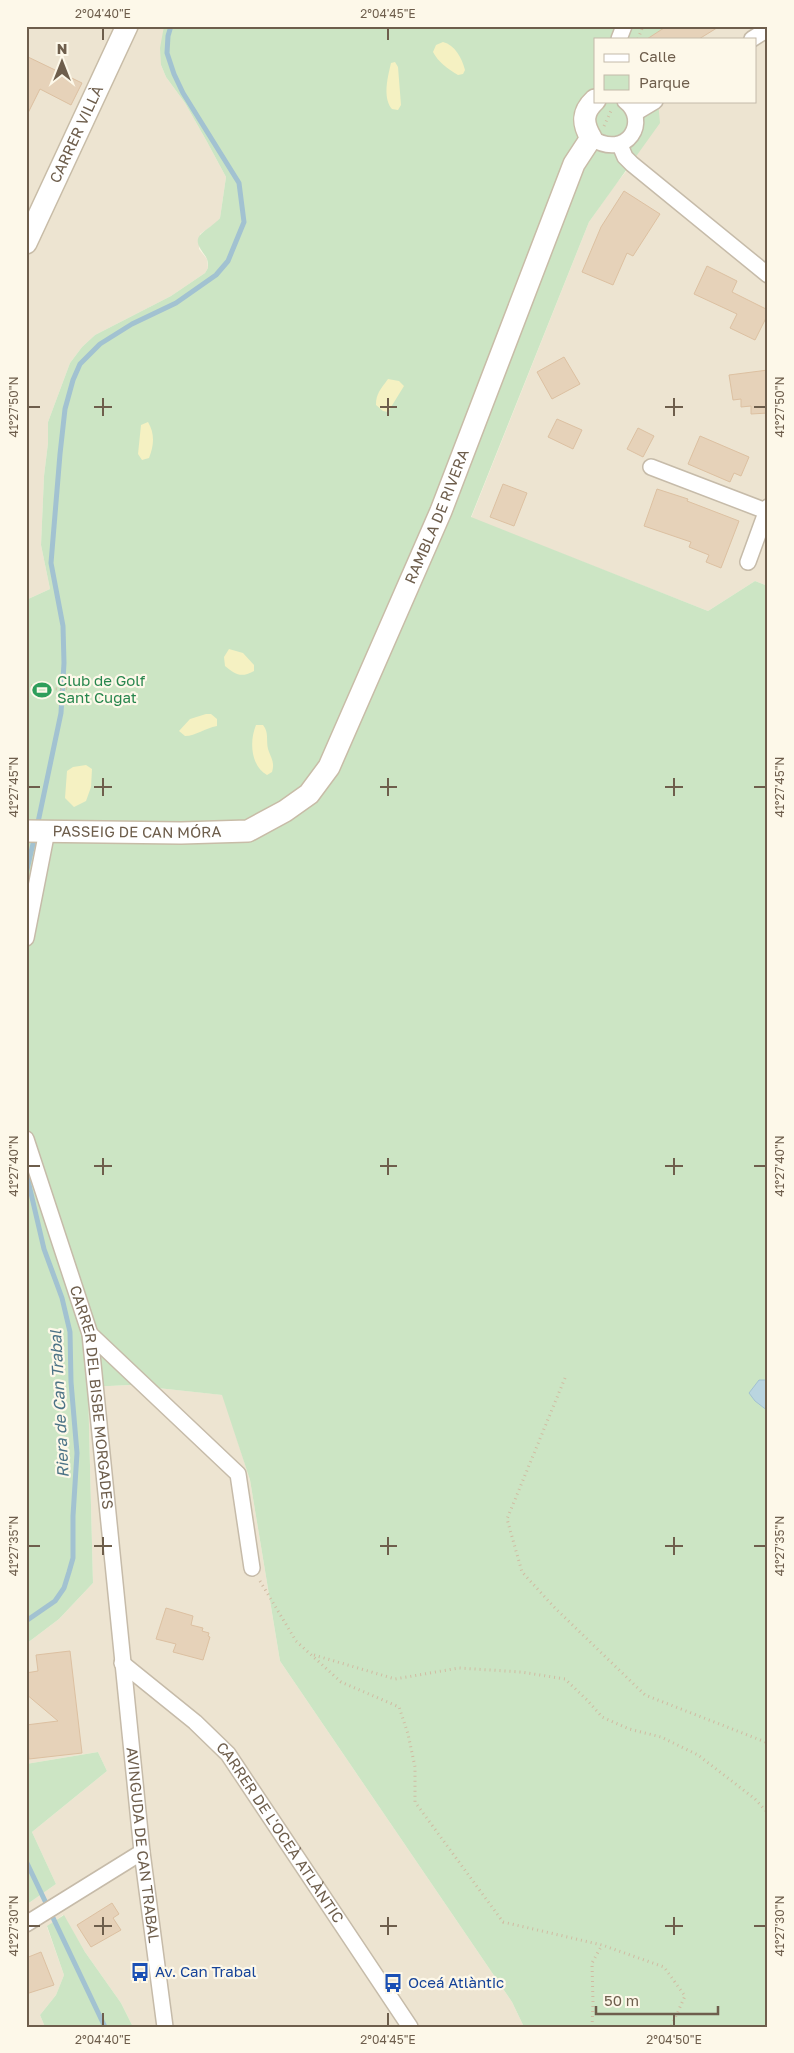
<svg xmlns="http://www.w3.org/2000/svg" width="794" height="2053" font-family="'Golos Text',sans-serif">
  <rect width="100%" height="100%" fill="#f9f4e3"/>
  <path fill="#ede4d1" d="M26,26h138l-3,39 5,12 19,26 21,37 20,37 -6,41 -4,5 -16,11 -1,15 8,10 1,9 -3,5 -34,23 -76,39 -13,12 -12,16 -22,59v21l-4,33 -3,69 9,44 -24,11z
    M666,26h102v560l-13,-5 -47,30 -237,-93 118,-296 26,-37 17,-21 26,-63h97v-62h-94z
    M130,1385l93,10 27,85 30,181 232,341 12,25h-391l-12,-24 -36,-51 -22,-37 -16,12 17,48 -8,20 -16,20 5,12h-19v-122l30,-21 -24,-52 75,-61 -9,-19 -72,12v-120l33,-25 34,-36 -5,-196z"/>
  <path fill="#cce5c4" d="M164,26h502l-5,13h-66v62h63l2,22 -71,99 -118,295 237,94 47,-30 13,5v1441h-244l-12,-25 -232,-341 -30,-181 -28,-85 -92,-10 -42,2 5,196 -34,36 -33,25v-1044l24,-11 -9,-44 3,-69 4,-33v-21l22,-59 12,-16 13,-12 76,-39 34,-23 3,-5c0,-3 0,-6 -1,-9 -3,-7 -15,-16 -6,-25 6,-6 13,-9 19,-16l6,-41 -20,-37 -21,-37 -19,-26 -5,-12 -1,-17z
    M98,1752l9,19 -75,61 24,52 -30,21v-141z
    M64,1915l21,37 36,51 12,24h-88l-5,-12 16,-20 8,-20 -17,-49z"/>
  <path fill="#f5f1c2" d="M443,42c12,3 19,16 22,28l-2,4 -5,1c-10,-6 -20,-13 -25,-23l3,-7z
    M395,62l3,5 3,38 -3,5 -6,-1c-10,-11 -4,-33 -1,-46z
    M388,379l11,2 5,5 -16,26 -5,-1 -7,-6c0,-12 5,-16 12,-26z
    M148,422c7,12 6,23 1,36l-7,2 -4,-6 3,-29z
    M229,649l14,4 11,12v6c-13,7 -18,4 -29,-5l-1,-9z
    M206,714h5l6,5v7c-12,2 -21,10 -32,10l-6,-5 11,-12z
    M256,725h7c6,7 3,15 5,24 3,9 7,13 4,23l-5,3c-16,-9 -18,-33 -11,-50z
    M86,765l6,4 -1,18 -5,14 -12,6 -9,-9 2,-27 6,-4z"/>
  <path fill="#bad5e0" stroke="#a2c2d1" d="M759,1380h9v31l-13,-10 -6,-8z"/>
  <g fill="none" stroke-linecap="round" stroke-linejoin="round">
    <path stroke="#a2c2d1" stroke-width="5" d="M37,827l24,-114 3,-50 -1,-37 -12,-63 9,-109 5,-45 8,-29 7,-16 20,-20 32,-20 44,-21 40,-28 12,-14 16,-39 -5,-39 -56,-90 -9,-19 -7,-21 1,-17 3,-10
      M26,874l9,-39
      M26,1172l18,77 18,49 8,34 1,50 6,71 -4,63v42l-4,14 -5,16 -9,13 -29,20
      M26,1861l79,166"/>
  </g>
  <path fill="#e6d2b9" stroke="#dcc0a1" d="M667,26h53l-21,13h-52z
    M26,56l56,27 -11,22 -31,-16 -14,28z
    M624,191l36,23 -27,42 -6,-3 -14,32 -31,-13 19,-45z
    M707,266l30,15 -5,11 36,18v4l-13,26 -25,-12 7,-14 -43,-20z
    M564,357l16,27 -28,15 -15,-27z
    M768,370v43l-17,1v-8l-10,1v-8l-8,1 -4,-25z
    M557,419l25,11 -9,19 -25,-12z
    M638,428l16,8 -11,21 -16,-8z
    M700,436l49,21 -8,19 -7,-3 -4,9 -42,-18z
    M503,484l24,9 -13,33 -24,-9z
    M657,489l31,10 -1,2 52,20 -18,47 -15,-6 3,-7 -20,-8 2,-5 -47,-16z
    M166,1608l27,8 -2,9 12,3 -1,3 7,2 -1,3 2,1 -7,23 -30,-8 3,-8 -20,-5z
    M70,1651l12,102 -53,6 -3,-34 32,-4 -32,-27v-21l12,-2 -2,-16z
    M112,1903l7,11 -6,4 8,12 -30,17 -14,-22z
    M41,1952l13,33 -28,9v-36z"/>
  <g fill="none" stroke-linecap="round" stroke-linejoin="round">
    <g stroke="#c6bba9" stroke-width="18">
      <g id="street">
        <path d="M619,39l5,-13"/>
        <path d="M752,39l16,-10"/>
        <path d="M635,113l20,-12"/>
        <path d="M591,138c37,23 59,-18 34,-37"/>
        <path d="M620,145l5,12 7,7 136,111"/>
        <path d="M651,467l115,44"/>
        <path d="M748,562l20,-55"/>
        <path d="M26,938l21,-107"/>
        <path id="s1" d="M26,1139l64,195 52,518 23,175"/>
        <path d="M90,1334l148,140 14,94"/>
        <path id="s2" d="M122,1663l73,59 33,32 182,273"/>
        <path d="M26,1924l116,-72"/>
      </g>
    </g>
    <g stroke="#c8bca7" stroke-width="24">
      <g id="secondary">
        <path id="s3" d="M26,243l101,-217"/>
        <path id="s4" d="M26,831l155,2 67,-2 37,-20 24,-17 20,-27 112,-256 133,-347 17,-26c-9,-15 -9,-26 4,-38"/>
      </g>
    </g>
    <path stroke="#d0bba2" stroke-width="3" stroke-dasharray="1 4" stroke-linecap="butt" d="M638,39l5,-13
      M604,126l7,-15
      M26,685l27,4 29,-1
      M565,1378l-58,141 15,53 32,35 91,88 123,48
      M260,1581l36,60 45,41 58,25 9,27 7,33v35l88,120 99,23 62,22 21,29 -14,31
      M314,1655l81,24 64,-11 62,4 44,7 22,21 15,17 27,12 32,8 37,18 57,44 13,14
      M592,2027l1,-24 -1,-40 10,-18"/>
    <use href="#street" stroke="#fff" stroke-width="15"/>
    <use href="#secondary" stroke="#fff" stroke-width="21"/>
  </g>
  <path fill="none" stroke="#6e5e4c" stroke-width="2" d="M103,28v12M388,28v12M103,398v18M388,398v18M674,398v18M28,407h12M94,407h18M380,407h17M665,407h18M754,407h12M103,778v18M388,778v18M674,778v18M28,787h12M94,787h18M380,787h17M665,787h18M754,787h12M103,1158v17M388,1158v17M674,1158v17M28,1166h12M94,1166h18M380,1166h17M665,1166h18M754,1166h12M103,1537v18M388,1537v18M674,1537v18M28,1546h12M94,1546h18M380,1546h17M665,1546h18M754,1546h12M103,1917v18M388,1917v18M674,1917v18M28,1926h12M94,1926h18M380,1926h17M665,1926h18M754,1926h12M103,2013v13M388,2013v13M674,2013v13"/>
  <defs>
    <g id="stadium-bare" transform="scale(1.5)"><path d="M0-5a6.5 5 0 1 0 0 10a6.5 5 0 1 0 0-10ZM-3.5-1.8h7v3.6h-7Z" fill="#2e9e5b" stroke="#fdf8e9" stroke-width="2.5" paint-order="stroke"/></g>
    <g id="bus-bare" transform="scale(1.5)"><path d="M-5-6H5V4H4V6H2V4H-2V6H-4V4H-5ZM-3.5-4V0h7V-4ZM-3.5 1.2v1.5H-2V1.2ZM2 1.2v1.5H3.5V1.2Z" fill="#1a4fb4" stroke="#fdf8e9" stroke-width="2.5" paint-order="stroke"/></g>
  </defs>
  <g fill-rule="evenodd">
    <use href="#stadium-bare" x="42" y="690"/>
    <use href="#bus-bare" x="140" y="1972"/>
    <use href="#bus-bare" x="393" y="1983"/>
  </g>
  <g text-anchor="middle" stroke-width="4.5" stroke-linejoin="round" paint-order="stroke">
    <g font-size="15" fill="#6e5e4c" stroke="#fdf8e9">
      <text dy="5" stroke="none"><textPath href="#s3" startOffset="120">CARRER VILLÀ</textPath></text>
      <text dy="5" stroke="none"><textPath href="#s4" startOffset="600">RAMBLA DE RIVERA</textPath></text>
      <text dy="5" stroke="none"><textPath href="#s4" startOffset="111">PASSEIG DE CAN MÓRA</textPath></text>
      <text dy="5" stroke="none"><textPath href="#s1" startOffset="268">CARRER DEL BISBE MORGADES</textPath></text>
      <text dy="5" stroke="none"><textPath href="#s2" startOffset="234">CARRER DE L'OCEÀ ATLÀNTIC</textPath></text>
      <text dy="5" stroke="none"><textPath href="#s1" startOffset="719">AVINGUDA DE CAN TRABAL</textPath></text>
    </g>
    <g font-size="15" fill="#27864d" stroke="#fdf8e9" text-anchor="start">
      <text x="57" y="686">Club de Golf<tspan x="57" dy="17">Sant Cugat</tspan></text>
    </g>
    <g font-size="15" fill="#164399" stroke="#fdf8e9" text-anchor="start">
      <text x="155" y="1977">Av. Can Trabal</text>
      <text x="408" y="1988">Oceá Atlàntic</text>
    </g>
    <g font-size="16" font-style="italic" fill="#4c7386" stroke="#fdf8e9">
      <text transform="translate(59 1404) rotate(-93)" y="6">Riera de Can Trabal</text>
    </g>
  </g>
  <rect width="794" height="2053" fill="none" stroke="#fdf8e9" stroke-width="55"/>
  <rect x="594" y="38" width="162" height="65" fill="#fdf8e9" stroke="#c4baaa"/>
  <rect x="604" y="54" width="25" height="8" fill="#ffffff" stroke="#c4baaa"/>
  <text x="639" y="62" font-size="15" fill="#6e5e4c">Calle</text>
  <rect x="604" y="75" width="25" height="15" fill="#cce5c4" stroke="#c4baaa"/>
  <text x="639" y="88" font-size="15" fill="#6e5e4c">Parque</text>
  <g transform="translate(62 62)" stroke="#fdf8e9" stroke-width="4" paint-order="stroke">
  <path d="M0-4L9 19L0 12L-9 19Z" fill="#6e5e4c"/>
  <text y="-8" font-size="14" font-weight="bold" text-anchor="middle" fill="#6e5e4c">N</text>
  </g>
  <path d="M596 2006v8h122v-8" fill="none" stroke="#6e5e4c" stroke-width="2.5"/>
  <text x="604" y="2006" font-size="15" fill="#6e5e4c" stroke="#fdf8e9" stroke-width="4" paint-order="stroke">50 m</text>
  <rect x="28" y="28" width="738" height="1998" fill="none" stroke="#6e5e4c" stroke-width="2"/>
  <g font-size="12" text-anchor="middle" fill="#6e5e4c">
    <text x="103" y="18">2°04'40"E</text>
    <text x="388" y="18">2°04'45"E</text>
    <text transform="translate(14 407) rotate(-90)" y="4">41°27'50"N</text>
    <text transform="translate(780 407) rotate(-90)" y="4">41°27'50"N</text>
    <text transform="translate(14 787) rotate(-90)" y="4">41°27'45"N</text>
    <text transform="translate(780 787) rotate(-90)" y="4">41°27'45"N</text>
    <text transform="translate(14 1166) rotate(-90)" y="4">41°27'40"N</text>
    <text transform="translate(780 1166) rotate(-90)" y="4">41°27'40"N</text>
    <text transform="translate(14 1546) rotate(-90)" y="4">41°27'35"N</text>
    <text transform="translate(780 1546) rotate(-90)" y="4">41°27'35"N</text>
    <text transform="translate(14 1926) rotate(-90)" y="4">41°27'30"N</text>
    <text transform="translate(780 1926) rotate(-90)" y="4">41°27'30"N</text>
    <text x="103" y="2044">2°04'40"E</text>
    <text x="388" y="2044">2°04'45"E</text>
    <text x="674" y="2044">2°04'50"E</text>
  </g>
</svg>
